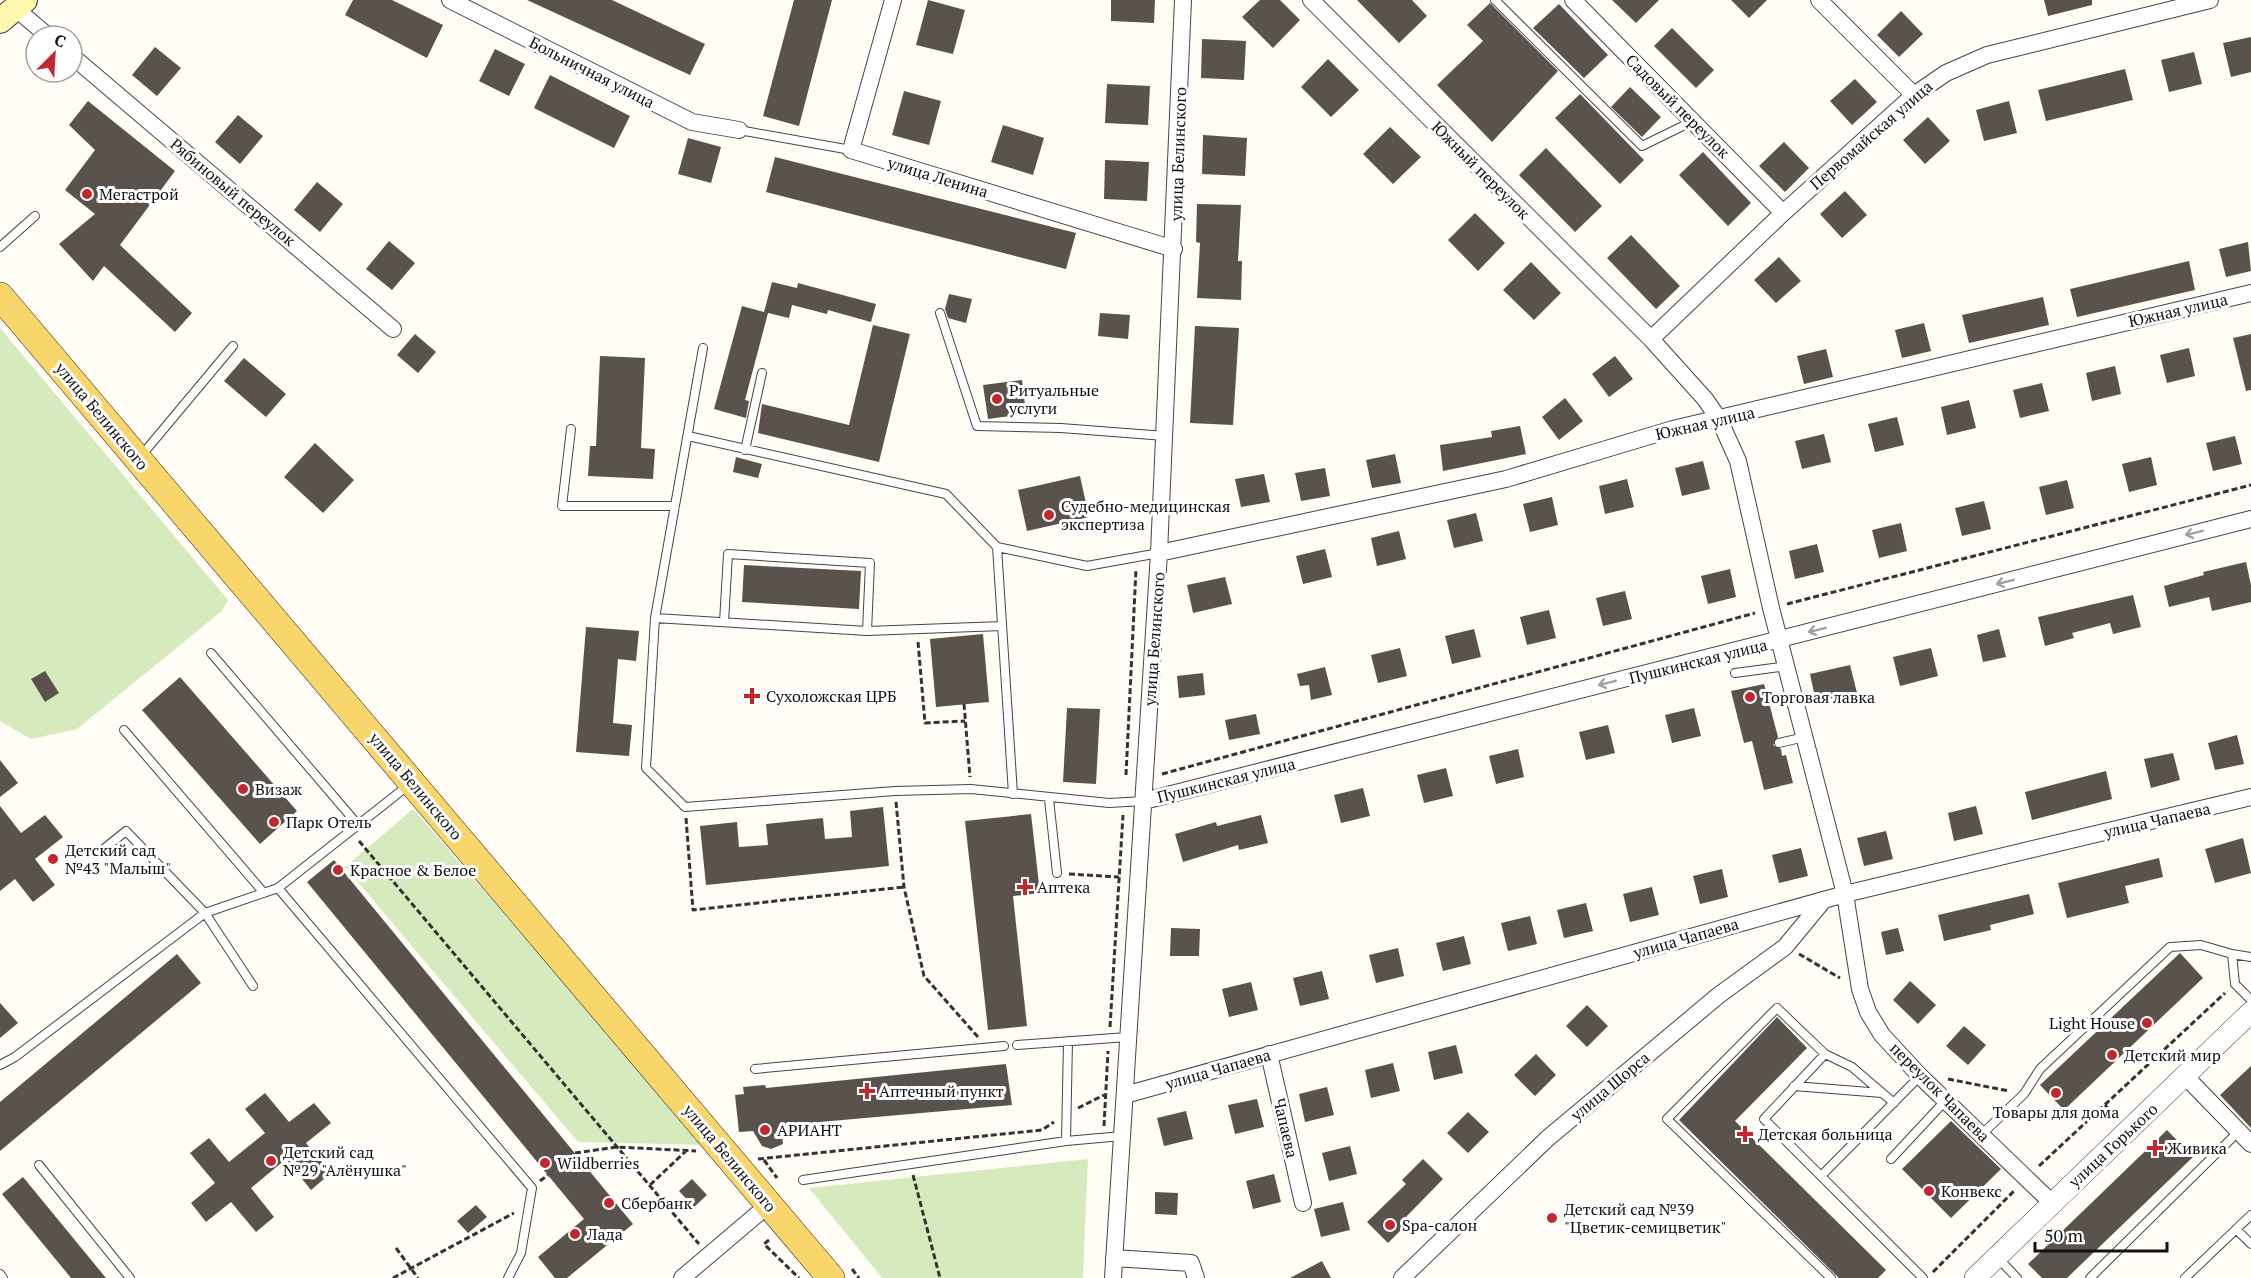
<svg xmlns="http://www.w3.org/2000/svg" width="2251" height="1278" font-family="'PT Serif',serif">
  <rect width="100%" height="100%" fill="#fffdf5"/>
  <path fill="#d5ebbd" d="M0,328l228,272 -6,11 -145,118 -46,10 -31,-18z
    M413,809l292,336 -127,-3 -233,-275z
    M1088,1159l-5,119h-201l-73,-90z"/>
  <path fill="#5a524d" d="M353,0h39l51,25 -16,33 -82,-43z
    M527,0h85l93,44 -15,31z
    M794,0h38l-33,126 -36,-10z
    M928,0l37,10 -12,44 -37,-9z
    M1111,0h44l-1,23 -43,-2z
    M1260,0h20l20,20 -27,28 -31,-31z
    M1357,0h55l15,16 -28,27z
    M1612,0h47l-23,23z
    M1731,0h36l-18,18z
    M2044,0h48v5l-44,11z
    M1490,3l68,68 -66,71 -55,-57 46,-44 -16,-16z
    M1559,4l49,51 -24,23 -51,-50z
    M1901,11l22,23 -24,23 -22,-22z
    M1672,28l42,42 -18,18 -42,-42z
    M2251,37v35l-20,5 -8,-34z
    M1202,39l44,2 -2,39 -43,-2z
    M155,47l26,21 -24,28 -25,-21z
    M495,49l30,15 -16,32 -30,-15z
    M2194,52l8,32 -33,8 -8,-32z
    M1328,59l31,31 -28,27 -30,-30z
    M2125,69l8,31 -87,21 -8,-31z
    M550,75l80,41 -16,32 -80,-40z
    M1855,79l22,23 -25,23 -22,-24z
    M1107,84l43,2 -2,39 -43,-2z
    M1630,87l31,30 -19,20 -31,-30z
    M904,91l37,10 -12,44 -37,-10z
    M1580,94l64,66 -24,24 -65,-66z
    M88,101l87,70 -55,74 72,68 -17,19 -71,-66 -11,15 -34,-37 36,-30 -30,-24 30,-40 -26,-25z
    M2009,101l8,32 -33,8 -8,-31z
    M238,115l25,21 -23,28 -25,-22z
    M1928,117l22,24 -25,23 -22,-24z
    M1003,125l41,13 -11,37 -42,-13z
    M1390,127l31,30 -28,27 -30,-30z
    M1203,135l44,3 -2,38 -43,-2z
    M688,138l33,9 -10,36 -33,-9z
    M1784,142l25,26 -24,24 -26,-26z
    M1546,148l56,58 -27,26 -56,-57z
    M1703,152l48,51 -23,23 -49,-51z
    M775,157l301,76 -10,36 -300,-77z
    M1105,160l44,2 -2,39 -43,-2z
    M317,182l26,22 -23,28 -26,-22z
    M1845,191l22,24 -25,23 -22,-24z
    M1197,204l44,1 -3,56h4l-1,39 -44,-2 3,-55 -4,-1z
    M1475,213l30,30 -27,28 -30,-31z
    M1631,235l49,51 -24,23 -49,-51z
    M389,241l26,22 -23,27 -26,-21z
    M2248,242l3,29 -25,6 -7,-28z
    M1779,257l22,24 -25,22 -22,-23z
    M2189,261l6,29 -118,27 -7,-28z
    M1531,262l30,31 -27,27 -31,-30z
    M772,282l25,6 1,-5 78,21 -5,18 -43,-12 -1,4 -35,-9 -3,13 -25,-6z
    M949,294l23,5 -6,24 -18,-5 -3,-9z
    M2043,297l6,28 -80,18 -7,-28z
    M742,306l26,7 -23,87 4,1 -3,17 -32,-9z
    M1100,313l30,2 -2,24 -30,-3z
    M1924,323l7,28 -29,7 -7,-28z
    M873,325l37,9 -31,128 -121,-29 4,-29 87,21z
    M1195,326l44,2 -6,97 -43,-2z
    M415,334l21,18 -18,21 -21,-18z
    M2251,334v56l-5,1 -13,-53z
    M2189,348l6,28 -28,7 -7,-28z
    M1826,349l7,28 -29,7 -7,-28z
    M600,356l45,2 -4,90 14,1 -2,30 -65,-3 2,-30h6z
    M1615,356l18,23 -24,18 -17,-23z
    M244,358l42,36 -20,23 -42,-36z
    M2115,366l6,28 -29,7 -6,-28z
    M1022,380l4,34 -38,5 -5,-34z
    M2042,383l7,28 -29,7 -7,-28z
    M1565,398l18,23 -24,19 -17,-23z
    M1969,400l7,28 -29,7 -6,-28z
    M1897,417l7,28 -29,7 -7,-28z
    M1520,426l6,28 -83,17 -3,-26 52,-8 -1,-6z
    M1824,434l7,28 -29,7 -7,-28z
    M2235,436l7,28 -29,7 -7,-28z
    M315,443l39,37 -31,33 -39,-36z
    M1395,454l6,29 -29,5 -6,-28z
    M736,457l26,7 -4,14 -25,-6z
    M2151,457l6,28 -28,7 -7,-28z
    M1703,461l7,28 -28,7 -7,-28z
    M1325,468l5,28 -29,5 -6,-28z
    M1264,474l6,28 -29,5 -6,-28z
    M1080,476l9,41 -62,14 -9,-41z
    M1627,479l7,28 -29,7 -6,-28z
    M2067,480l7,28 -28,7 -7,-28z
    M1552,497l6,28 -28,7 -7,-28z
    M1984,501l7,28 -29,7 -7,-28z
    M1476,513l7,28 -29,7 -7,-28z
    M1901,523l6,28 -28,7 -7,-28z
    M1399,531l7,28 -29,7 -6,-28z
    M1817,544l7,28 -29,7 -6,-28z
    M1325,549l7,28 -29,7 -7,-28z
    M2246,562l5,23v17l-39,9 -3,-14 -40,10 -5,-21 40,-11 -1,-3z
    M744,565l117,6 -2,38 -117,-7z
    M1730,569l6,28 -28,7 -7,-28z
    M1225,577l7,27 -39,9 -6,-28z
    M1625,591l7,28 -29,7 -7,-28z
    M2133,595l8,32 -28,7 -3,-11 -38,10 2,5 -29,8 -7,-29z
    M1549,610l7,28 -29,7 -7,-28z
    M586,627l53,4 -3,30 -18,-2 -5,64 19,2 -3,31 -53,-4z
    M1474,629l7,28 -29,7 -7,-28z
    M1999,629l7,28 -23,5 -6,-27z
    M983,634l6,68 -53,5 -6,-68z
    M1400,648l7,28 -29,7 -7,-28z
    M1931,648l7,28 -38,10 -7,-29z
    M1850,665l7,28 -41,9 -6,-28z
    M1325,667l7,28 -21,5 -2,-15 -9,1 -3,-12z
    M45,671l14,22 -14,9 -14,-23z
    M1203,673l2,22 -26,3 -2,-22z
    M180,677l117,134 -37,33 -118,-134z
    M1764,684l14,53 -5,8 8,4 1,7 4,-1 7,28 -29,7 -12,-49 -8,2 -13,-52z
    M1067,708l33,1 -4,75 -33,-2z
    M1694,708l7,28 -29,7 -7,-28z
    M1256,714l4,20 -31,6 -4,-20z
    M1608,725l7,28 -29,7 -7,-28z
    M2237,735l7,29 -29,6 -7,-27z
    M1518,749l6,28 -28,7 -7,-28z
    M2173,753l7,27 -29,8 -7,-29z
    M0,760l18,23 -18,14z
    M1446,768l7,28 -29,7 -7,-28z
    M2106,771l6,28 -80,21 -7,-28z
    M1363,788l7,28 -29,7 -7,-28z
    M0,806l21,27 24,-18 18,22 -28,22 20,26 -22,17 -18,-23 -15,12z
    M1976,806l7,28 -29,7 -6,-28z
    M883,807l6,59 -183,19 -6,-59 37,-4 2,25 29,-2 -2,-21 57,-6 2,21 27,-2 -2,-26z
    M1031,814l9,79 -27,3 14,130 -39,4 -23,-209z
    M1261,815l7,28 -29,7 -1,-5 -55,17 -8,-28 41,-12 1,4z
    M1886,831l7,28 -29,7 -7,-28z
    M2243,838l8,35 -36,10 -10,-34z
    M1801,848l7,28 -29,7 -7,-28z
    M2159,858l4,19 -38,9 4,17 -62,15 -9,-35z
    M334,860l299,364 -66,54h-12l-17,-21 46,-38 -277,-337z
    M1722,869l6,28 -28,7 -7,-28z
    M1652,887l7,28 -29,7 -7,-28z
    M2029,894l5,20 -44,11 1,5 -47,11 -6,-26z
    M1586,903l7,28 -29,7 -7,-28z
    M1530,916l7,28 -29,7 -7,-28z
    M1171,928l29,1 -1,27h-29z
    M1898,928l6,23 -18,4 -5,-23z
    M1464,936l7,28 -28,7 -7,-28z
    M1398,948l6,28 -28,7 -7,-28z
    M2180,953l23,25 -139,132 -24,-25z
    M177,954l24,29 -201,168v-49z
    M1322,971l7,28 -29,7 -7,-28z
    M1910,981l26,24 -18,19 -25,-24z
    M1251,982l7,28 -29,7 -7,-28z
    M0,1003l18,20 -18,15z
    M1587,1005l21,21 -21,21 -21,-21z
    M1777,1017l30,31 -72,73 151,149 -8,8h-39l-160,-158z
    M1964,1026l22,19 -18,20 -22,-19z
    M1456,1045l7,28 -29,7 -6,-28z
    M1536,1054l20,21 -21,21 -21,-21z
    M1393,1063l7,28 -29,7 -6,-28z
    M1006,1064l6,41 -226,20 -4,10 1,9 -12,5 -9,-3 -9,-15 -14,1 -4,-37 9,-1 -1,-7 22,-2 1,3z
    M2251,1066v62l-31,-33z
    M1327,1087l7,28 -29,7 -6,-28z
    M265,1093l24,29 25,-19 17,20 -25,20 25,30 -20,17 -25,-31 -35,29 23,29 -18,15 -25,-30 -25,20 -15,-19 24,-20 -25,-30 19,-15 20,24 36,-29 -20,-24z
    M1257,1099l7,28 -29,7 -7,-29z
    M1186,1111l7,28 -29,7 -7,-28z
    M1468,1112l21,20 -21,21 -21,-20z
    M1951,1121l50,48 -50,49 -49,-49z
    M2167,1130l26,27 -126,121h-25l-14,-14z
    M1350,1146l7,28 -28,7 -7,-28z
    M1423,1159l20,20 -38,39 4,4 -21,21 -21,-21 39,-38 -4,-4z
    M1274,1174l7,28 -28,7 -7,-28z
    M23,1177l83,101h-35l-69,-84z
    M692,1179l15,16 -13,12 -15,-16z
    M1155,1192l23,1 -1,22 -22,-1z
    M1343,1202l7,28 -29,7 -7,-28z
    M476,1205l11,12 -19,16 -11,-12z
    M1322,1261l9,17h-41z"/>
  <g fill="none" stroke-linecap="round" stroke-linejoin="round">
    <g stroke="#444" stroke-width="10">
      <path id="service" d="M1495,0l147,146 51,-25
        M739,130l112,20
        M0,247l35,-31
        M940,313l37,113 84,2 104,8
        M703,348l-48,270 -9,150 39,39 210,-16 76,-2 138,14 35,-2
        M571,429l-9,77h113
        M688,436l258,58 51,53 90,19 72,-13
        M745,450l17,-77
        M141,456l92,-110
        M997,547l16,247
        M655,618l212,13 135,-5
        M724,622l4,-68 142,9 -3,68
        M211,653l148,173
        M1735,673l52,-7
        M124,730l140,163
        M1779,743l26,-6
        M1049,799l8,74
        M100,852l26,-21 79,82 48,73
        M278,888l254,300 -11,65 -13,25
        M2251,957l-19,-3 3,30 16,16
        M1068,1041l-2,100 56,-5
        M1017,1045l111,-8
        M1825,1054l-61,65 159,159
        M0,1065l15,-8 190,-144 73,-25 132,-104
        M755,1069l249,-23
        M1794,1086l88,7
        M1982,1134l42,-40 16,-25 130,-122 31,-2 31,9
        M1891,1159l55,-59
        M39,1165l91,113
        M1821,1176l99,-100
        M803,1180l263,-39
        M2236,1229l15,15
        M1997,1257l20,21
        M0,1274l3,4
        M1831,1278l-164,-159 110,-111 48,46 27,13 42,36
        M2090,1278l148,-146
        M2185,1278l66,-63"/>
    </g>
    <g stroke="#444" stroke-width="18">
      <path id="minor" d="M450,0l242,122 47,8
        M893,0l-42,150 323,99
        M1311,0l340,339 54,60 14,20 19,42 33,147 74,286 15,95 8,23 14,23 38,41 132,127
        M1573,0l210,213
        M1819,0l95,95
        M15,8l33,28
        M72,56l321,273
        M1651,339l132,-126 131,-118 32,-22 41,-18 223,-55
        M1159,553l347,-74 167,-50 578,-136
        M1144,801l1107,-282
        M1269,1054l34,149
        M2186,1077l65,67
        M1125,1095l720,-201 406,-97
        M1114,1258l77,5 5,15
        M682,1278l86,-73
        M1113,1278l46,-725 24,-553
        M1402,1278l146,-140 171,-143 66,-48 38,-46"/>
    </g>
    <g stroke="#444" stroke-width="22">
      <path id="tertiary" d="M1975,1278l276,-266"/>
    </g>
    <g stroke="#333" stroke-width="26">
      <path id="secondary" d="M0,21l25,-21"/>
    </g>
    <g stroke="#222" stroke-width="28">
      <path id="primary" d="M0,296l831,982"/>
    </g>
    <path stroke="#333" stroke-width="3" stroke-dasharray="6 3" stroke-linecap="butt" d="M1787,604l464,-119
      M918,642l7,81 40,-2
      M964,704l6,73
      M1162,774l593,-161
      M1126,775l10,-206
      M896,802l8,85 20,89 54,61
      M686,818l7,92 211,-23
      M359,841l340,403
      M1069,874l50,3
      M1799,954l41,24
      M1110,1027l13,-212
      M1948,1079l61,12
      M2105,1105l11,12
      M1078,1108l26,-13
      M1104,1126l4,-75
      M575,1153l42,-6 79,4
      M758,1159l284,-29 12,-8
      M764,1160l13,18
      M2039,1166l186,-173
      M913,1175l27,103
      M540,1181l8,-6
      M650,1185l37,-35
      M769,1240l-5,4 35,34
      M396,1248l22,30
      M852,1269l7,9
      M1933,1272l82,-82
      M393,1278l121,-65"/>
    <use href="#service" stroke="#fff" stroke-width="8"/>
    <use href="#minor" stroke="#fff" stroke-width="16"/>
    <use href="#tertiary" stroke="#fff" stroke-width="21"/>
    <use href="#secondary" stroke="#fff6b0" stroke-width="24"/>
    <use href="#primary" stroke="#f9d66b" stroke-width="27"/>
  </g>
  <defs><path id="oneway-shaft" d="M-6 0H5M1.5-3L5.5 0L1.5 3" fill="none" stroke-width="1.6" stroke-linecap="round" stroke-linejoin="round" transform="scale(1.5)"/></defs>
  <g stroke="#a0a0a0">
    <use href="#oneway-shaft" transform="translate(2194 533) rotate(166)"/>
    <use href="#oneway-shaft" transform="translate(2005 582) rotate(166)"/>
    <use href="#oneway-shaft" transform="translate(1817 630) rotate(166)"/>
    <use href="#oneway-shaft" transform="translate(1607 683) rotate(166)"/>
  </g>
  <g fill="#c4262e" stroke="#fff" stroke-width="2">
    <circle cx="87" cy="194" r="6"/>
    <circle cx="997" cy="399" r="6"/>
    <circle cx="1049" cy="515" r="6"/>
    <path d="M749 687h6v6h6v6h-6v6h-6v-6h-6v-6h6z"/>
    <circle cx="1750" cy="697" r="6"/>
    <circle cx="243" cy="789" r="6"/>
    <circle cx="274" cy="822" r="6"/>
    <circle cx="53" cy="859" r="6"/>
    <circle cx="338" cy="870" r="6"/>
    <path d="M1022 878h6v6h6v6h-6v6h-6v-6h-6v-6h6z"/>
    <circle cx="2147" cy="1023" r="6"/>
    <circle cx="2112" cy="1055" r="6"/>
    <path d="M864 1082h6v6h6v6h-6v6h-6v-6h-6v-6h6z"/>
    <circle cx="2056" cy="1093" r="6"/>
    <circle cx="765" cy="1130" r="6"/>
    <path d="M1742 1125h6v6h6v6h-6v6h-6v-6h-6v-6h6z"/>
    <path d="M2152 1139h6v6h6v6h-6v6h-6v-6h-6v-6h6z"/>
    <circle cx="271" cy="1161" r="6"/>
    <circle cx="545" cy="1163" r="6"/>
    <circle cx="1929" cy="1191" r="6"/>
    <circle cx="609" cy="1203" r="6"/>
    <circle cx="1552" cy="1218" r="6"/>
    <circle cx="1390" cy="1225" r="6"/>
    <circle cx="575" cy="1234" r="6"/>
  </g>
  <g text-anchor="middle" stroke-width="6" stroke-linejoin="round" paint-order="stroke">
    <g font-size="16" fill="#111" stroke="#fff">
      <text transform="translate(592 72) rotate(27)" y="6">Больничная улица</text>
      <text transform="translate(1678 106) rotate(45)" y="6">Садовый переулок</text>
      <text transform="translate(1871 135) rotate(-41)" y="6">Первомайская улица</text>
      <text transform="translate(1178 154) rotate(-88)" y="6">улица Белинского</text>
      <text transform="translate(1481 170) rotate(45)" y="6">Южный переулок</text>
      <text transform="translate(938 177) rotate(17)" y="6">улица Ленина</text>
      <text transform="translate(233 192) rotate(40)" y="6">Рябиновый переулок</text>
      <text transform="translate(2178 310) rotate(-13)" y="6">Южная улица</text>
      <text transform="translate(102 416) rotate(50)" y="6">улица Белинского</text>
      <text transform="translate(1705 423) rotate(-13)" y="6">Южная улица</text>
      <text transform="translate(1154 639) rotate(-86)" y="6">улица Белинского</text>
      <text transform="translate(1698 661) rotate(-14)" y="6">Пушкинская улица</text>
      <text transform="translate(1226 780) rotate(-14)" y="6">Пушкинская улица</text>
      <text transform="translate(416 786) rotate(50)" y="6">улица Белинского</text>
      <text transform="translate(2157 820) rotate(-13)" y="6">улица Чапаева</text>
      <text transform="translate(1686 938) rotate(-16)" y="6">улица Чапаева</text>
      <text transform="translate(1218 1069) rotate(-16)" y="6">улица Чапаева</text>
      <text transform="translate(1610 1086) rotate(-40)" y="6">улица Щорса</text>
      <text transform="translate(1940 1092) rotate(45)" y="6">переулок Чапаева</text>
      <text transform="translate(1286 1128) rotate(77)" y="6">Чапаева</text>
      <text transform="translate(2113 1145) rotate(-43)" y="6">улица Горького</text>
      <text transform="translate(730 1158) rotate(50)" y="6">улица Белинского</text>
    </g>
    <g font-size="16" fill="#111" stroke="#fff" text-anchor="start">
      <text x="99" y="200">Мегастрой</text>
      <text x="1009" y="396">Ритуальные<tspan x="1009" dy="18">услуги</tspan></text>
      <text x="1061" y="512">Судебно-медицинская<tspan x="1061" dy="18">экспертиза</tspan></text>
      <text x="766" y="702">Сухоложская ЦРБ</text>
      <text x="1762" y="703">Торговая лавка</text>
      <text x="255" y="795">Визаж</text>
      <text x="286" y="828">Парк Отель</text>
      <text x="65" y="856">Детский сад<tspan x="65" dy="18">№43 "Малыш"</tspan></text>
      <text x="350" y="876">Красное &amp; Белое</text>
      <text x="1037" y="893">Аптека</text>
      <text x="2135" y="1029" text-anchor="end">Light House</text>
      <text x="2124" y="1061">Детский мир</text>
      <text x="879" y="1097">Аптечный пункт</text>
      <text x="2056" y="1118" text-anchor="middle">Товары для дома</text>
      <text x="777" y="1136">АРИАНТ</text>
      <text x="1758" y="1140">Детская больница</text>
      <text x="2167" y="1154">Живика</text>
      <text x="283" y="1158">Детский сад<tspan x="283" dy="18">№29 "Алёнушка"</tspan></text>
      <text x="557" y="1169">Wildberries</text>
      <text x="1941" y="1197">Конвекс</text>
      <text x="621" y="1209">Сбербанк</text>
      <text x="1564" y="1215">Детский сад №39<tspan x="1564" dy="18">"Цветик-семицветик"</tspan></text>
      <text x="1402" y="1231">Spa-салон</text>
      <text x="587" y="1240">Лада</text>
    </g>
  </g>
  <g transform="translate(54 54) rotate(24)"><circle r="28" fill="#ffffff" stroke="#a0a0a0" stroke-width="1.5"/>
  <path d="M0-4.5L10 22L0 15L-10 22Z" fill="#c4262e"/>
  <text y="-9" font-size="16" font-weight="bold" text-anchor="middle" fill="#111111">С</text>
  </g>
  <path d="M2035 1242v9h132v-9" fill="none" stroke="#111111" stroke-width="3"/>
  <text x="2044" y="1242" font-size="18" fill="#111111" stroke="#ffffff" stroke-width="4.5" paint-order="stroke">50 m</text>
</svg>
